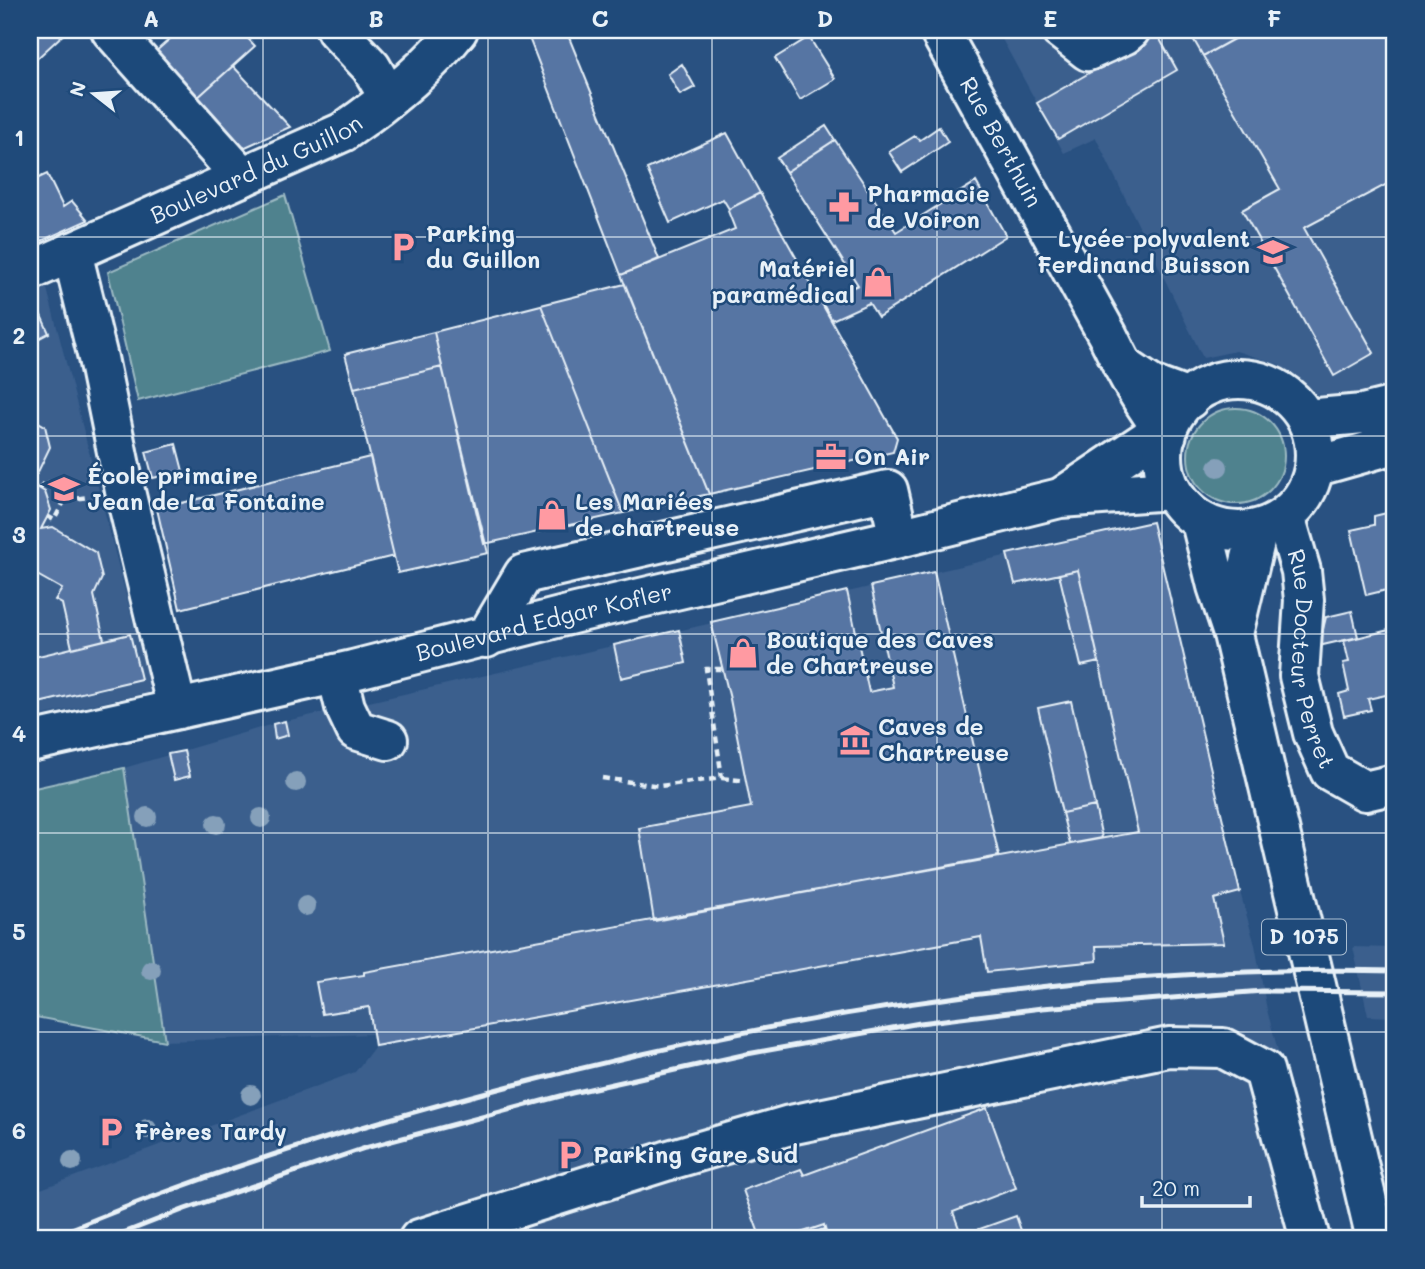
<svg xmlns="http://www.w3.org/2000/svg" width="1425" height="1269" font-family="Mali,sans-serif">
  <rect width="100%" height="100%" fill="#295181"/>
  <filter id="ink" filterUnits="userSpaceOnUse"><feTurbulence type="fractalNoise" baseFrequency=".0143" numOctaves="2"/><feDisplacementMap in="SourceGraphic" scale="14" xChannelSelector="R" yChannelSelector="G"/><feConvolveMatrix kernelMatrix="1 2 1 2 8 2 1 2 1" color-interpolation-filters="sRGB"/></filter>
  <g filter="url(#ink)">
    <path fill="#3a5f8d" d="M997,30h398v356l-43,11 -37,-3 -37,-30 -42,-13 -33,7 -107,-220 -32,15z
      M44,277l107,415 -121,26v-433z
      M1152,522l88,370 15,53 12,65 62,229h-1299v-46l325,-121 20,-26 -1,-12 -209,7 -41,-273 149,-44z
      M1353,947l42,1v69l-27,-1z"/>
    <path fill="#50828e" stroke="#9cbac3" stroke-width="2" d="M285,195l45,156 -192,50 -30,-129z
      M1188 456a48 48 0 1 1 96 0a48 48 0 1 1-96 0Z
      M124,768l41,273 -135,-25v-227z"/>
    <path fill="#5674a3" stroke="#e8f1f8" stroke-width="2" d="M30,30h38l-38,35z
      M180,30h60l15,16 -59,53 -42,-46z
      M526,30h40l93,229 -38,16z
      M1188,30h62l-47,26z
      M1250,30h145v37l-4,2 4,7v104l-91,48 70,125 -40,23 -92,-166 38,-21 -77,-133z
      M1157,34l20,36 -119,69 -21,-36z
      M809,37l26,42 -35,21 -25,-42z
      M682,64l13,23 -15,8 -12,-21z
      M233,66l57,61 -49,22 -45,-50z
      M826,126l9,14 -49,32 -9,-14z
      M939,127l9,15 -46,30 -13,-20 26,-16 5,4z
      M727,133l33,60 -31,16 -6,-10 -53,24 -23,-54z
      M835,140l61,92 80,-50 30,54 -128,81 -9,-14 -37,17 -11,-19 37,-16 -72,-113z
      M47,174l16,33 9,-6 16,19 -58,26v-64z
      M760,193l137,245 -4,14 -184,42 -88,-219 114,-46 -7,-18 1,-2z
      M625,284l84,210 -86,19 -82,-208z
      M30,291l19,42 -19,10z
      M541,305l82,208 -139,31 -50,-212z
      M434,332l8,35 -88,21 -9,-34z
      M442,367l46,186 -90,20 -44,-185z
      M30,417l15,9 5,21 -13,27 -7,2z
      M176,444l7,27 -30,7 -7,-26z
      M370,457l24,99 -214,53 -23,-100z
      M30,483l15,9 6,18 -10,19 12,-2 43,26 6,25 -8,17 10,45 -32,8 -10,-44 -7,-4 7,-11 -32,-18z
      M1395,511v77l-29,7 -15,-65 23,-5v-9z
      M1152,522l88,370 -26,7 10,44 -128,3 1,15 -110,11 -6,-35 -606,109 -6,-39 -47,7 -6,-32 48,-7v-3l774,-140 -60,-262 -63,14 -8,-30z
      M1078,570l21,92 -18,4 -22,-92z
      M934,572l65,284 -345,65 -15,-93 112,-21 -21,-108 -19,-77 136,-31 22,101 24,-5 -22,-101z
      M1352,611l6,26 -35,8 -5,5 8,-33z
      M1393,629l2,10v54l-27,6 3,11 -27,6 -5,-22 10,-3 -6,-28 6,-1 -5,-21z
      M679,630l7,33 -65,15 -7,-33z
      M130,634l11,45 -111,26v-47z
      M1071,701l24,105 -33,7 -24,-105z
      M285,721l3,14 -13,4 -2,-15z
      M184,751l6,25 -16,4 -6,-26z
      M1095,806l7,32 -32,6 -8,-31z
      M987,1108l29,80 -63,24 10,27h-135l-4,-14 -41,14h-22l-18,-49 58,-21 3,6z
      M1016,1216l8,23h-50l-3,-7z
      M824,1225v4l-28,10h-13z
      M824,1229l4,10h-32z"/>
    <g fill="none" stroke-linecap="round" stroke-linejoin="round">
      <g stroke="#e8f1f8" stroke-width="44">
        <g id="minor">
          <path d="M111,30l131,147"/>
          <path d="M336,30l35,37 18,31"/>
          <path id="s1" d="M939,30l169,306c17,35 34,68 59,98"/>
          <path d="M1061,30l27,21 36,-16 6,-5"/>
          <path d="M72,252l26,106 27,133 52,218"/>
          <path id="s2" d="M30,271l313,-139c42,-29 84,-62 115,-102"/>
          <path d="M1123,366l28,19 38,14"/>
          <path d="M1065,495l85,-57 16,-2"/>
          <path id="s3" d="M1285,516l16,55 3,29 -5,76 14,57 17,38 35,20 30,-7"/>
          <path d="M486,638l38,-64 364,-84 11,48"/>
          <path d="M337,674l8,33 11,23 32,10"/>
          <path id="s4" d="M30,742l323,-72 223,-57 323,-75 161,-40 111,-8"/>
          <path d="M419,1239l247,-78 124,-36 379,-78 54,1 41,22 46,169"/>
        </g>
      </g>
      <g stroke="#e8f1f8" stroke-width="44">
        <path id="major" d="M1163 455a76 76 0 1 1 152 0a76 76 0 1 1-152 0Z
          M1306,419l57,-5 32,-8
          M1314,467l81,-23
          M1201,522l16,64 16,48 143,605
          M1233,634l25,-105"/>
      </g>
      <path stroke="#e8f1f8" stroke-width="4.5" stroke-dasharray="7 5" stroke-linecap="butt" d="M40,489l5,-8 13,7 7,12
        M66,500l22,-3
        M47,516l7,4 11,-20
        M602,778l58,8 62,-8 -16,-109h17
        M722,778l24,3"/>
      <use href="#minor" stroke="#1f4a7a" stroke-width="38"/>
      <use href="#major" stroke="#1f4a7a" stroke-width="38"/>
      <path stroke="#e8f1f8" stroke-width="5" d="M48,1239c139,-60 282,-105 428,-144 298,-80 609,-131 919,-124
        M108,1239l77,-30 180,-61 207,-55 175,-39 173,-31 122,-15 221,-17 132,1"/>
    </g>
    <g fill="#85a0ba">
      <circle cx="1218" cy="467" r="10"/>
      <circle cx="296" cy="782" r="10"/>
      <circle cx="147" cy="817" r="10"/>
      <circle cx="261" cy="818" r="10"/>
      <circle cx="216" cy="824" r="10"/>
      <circle cx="306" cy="906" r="10"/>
      <circle cx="151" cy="970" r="10"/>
      <circle cx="251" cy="1095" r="10"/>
      <circle cx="147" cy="1129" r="10"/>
      <circle cx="72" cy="1161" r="10"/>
    </g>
  </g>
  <path fill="none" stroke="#e8f1f8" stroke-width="2" stroke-opacity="0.55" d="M263,30v1209M488,30v1209M712,30v1209M937,30v1209M1162,30v1209M30,237h1365M30,436h1365M30,634h1365M30,833h1365M30,1032h1365"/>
  <defs>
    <g id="pharmacy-bare" transform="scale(2.415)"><path d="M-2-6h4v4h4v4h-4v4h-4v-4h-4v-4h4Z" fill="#ff9aa2" stroke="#1f4a7a" stroke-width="2.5" paint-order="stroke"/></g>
    <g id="parking-bare" transform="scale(2.415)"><path d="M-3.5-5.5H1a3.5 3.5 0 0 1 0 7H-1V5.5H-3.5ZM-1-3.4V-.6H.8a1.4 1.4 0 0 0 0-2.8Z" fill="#ff9aa2" stroke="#1f4a7a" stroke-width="2.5" paint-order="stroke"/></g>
    <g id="school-bare" transform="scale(2.415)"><path d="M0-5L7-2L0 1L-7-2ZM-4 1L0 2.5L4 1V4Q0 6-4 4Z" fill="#ff9aa2" stroke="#1f4a7a" stroke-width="2.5" paint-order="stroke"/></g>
    <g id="shop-bare" transform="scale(2.415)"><path d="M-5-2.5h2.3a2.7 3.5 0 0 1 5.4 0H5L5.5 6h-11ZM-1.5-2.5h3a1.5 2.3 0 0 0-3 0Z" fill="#ff9aa2" stroke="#1f4a7a" stroke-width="2.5" paint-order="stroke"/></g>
    <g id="office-bare" transform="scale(2.415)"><path d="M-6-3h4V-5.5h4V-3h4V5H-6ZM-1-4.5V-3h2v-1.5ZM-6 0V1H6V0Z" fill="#ff9aa2" stroke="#1f4a7a" stroke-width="2.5" paint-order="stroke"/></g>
    <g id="museum-bare" transform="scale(2.415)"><path d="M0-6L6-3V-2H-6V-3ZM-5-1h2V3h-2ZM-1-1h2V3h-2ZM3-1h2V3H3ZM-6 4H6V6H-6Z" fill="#ff9aa2" stroke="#1f4a7a" stroke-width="2.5" paint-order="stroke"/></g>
  </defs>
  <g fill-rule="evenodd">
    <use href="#pharmacy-bare" x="844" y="207"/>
    <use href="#parking-bare" x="403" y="247"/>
    <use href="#school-bare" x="1273" y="252"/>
    <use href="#shop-bare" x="878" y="282"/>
    <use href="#office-bare" x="831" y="457"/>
    <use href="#school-bare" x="64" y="489"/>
    <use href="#shop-bare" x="552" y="515"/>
    <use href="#shop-bare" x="743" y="653"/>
    <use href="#museum-bare" x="855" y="740"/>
    <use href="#parking-bare" x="111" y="1132"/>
    <use href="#parking-bare" x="570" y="1155"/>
  </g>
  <g text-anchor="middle" stroke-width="5" stroke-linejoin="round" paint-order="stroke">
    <rect fill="#1f4a7a" stroke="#acbfd2" stroke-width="2" x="1262" y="919.5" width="84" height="35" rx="5"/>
    <g font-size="21" font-weight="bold" fill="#e8f1f8">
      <text x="1304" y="944">D 1075</text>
    </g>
    <g font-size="23" fill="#e8f1f8" stroke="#1f4a7a">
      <text dy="8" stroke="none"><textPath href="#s1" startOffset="128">Rue Berthuin</textPath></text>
      <text dy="8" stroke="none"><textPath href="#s2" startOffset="248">Boulevard du Guillon</textPath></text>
      <text dy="8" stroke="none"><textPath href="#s4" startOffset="528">Boulevard Edgar Kofler</textPath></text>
      <text dy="8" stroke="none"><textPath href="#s3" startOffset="147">Rue Docteur Perret</textPath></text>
    </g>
    <g font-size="23" font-weight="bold" fill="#e8f1f8" stroke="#1f4a7a" text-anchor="start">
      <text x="867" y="202">Pharmacie<tspan x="867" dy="26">de Voiron</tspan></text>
      <text x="426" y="242">Parking<tspan x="426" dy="26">du Guillon</tspan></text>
      <text x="1250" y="247" text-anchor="end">Lycée polyvalent<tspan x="1250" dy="26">Ferdinand Buisson</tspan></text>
      <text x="855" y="277" text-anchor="end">Matériel<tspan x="855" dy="26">paramédical</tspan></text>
      <text x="854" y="465">On Air</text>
      <text x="87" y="484">École primaire<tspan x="87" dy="26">Jean de La Fontaine</tspan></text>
      <text x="575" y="510">Les Mariées<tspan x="575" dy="26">de chartreuse</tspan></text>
      <text x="766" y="648">Boutique des Caves<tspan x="766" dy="26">de Chartreuse</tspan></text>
      <text x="878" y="735">Caves de<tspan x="878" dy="26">Chartreuse</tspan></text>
      <text x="134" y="1140">Frères Tardy</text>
      <text x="593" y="1163">Parking Gare Sud</text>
    </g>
  </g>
  <rect width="1425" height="1269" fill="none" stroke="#1f4a7a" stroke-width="77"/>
  <g transform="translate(94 94) rotate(287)" stroke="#1f4a7a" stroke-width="5" paint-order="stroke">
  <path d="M0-5L12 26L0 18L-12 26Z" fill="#e8f1f8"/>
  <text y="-10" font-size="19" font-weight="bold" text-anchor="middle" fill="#e8f1f8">N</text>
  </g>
  <path d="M1142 1196v10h108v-10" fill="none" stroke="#e8f1f8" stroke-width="3.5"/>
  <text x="1152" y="1196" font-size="21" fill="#e8f1f8" stroke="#1f4a7a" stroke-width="5" paint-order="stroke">20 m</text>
  <rect x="38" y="38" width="1348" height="1192" fill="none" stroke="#e8f1f8" stroke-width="2.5"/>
  <g font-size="23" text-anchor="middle" font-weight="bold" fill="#e8f1f8">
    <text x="151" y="27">A</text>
    <text x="376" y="27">B</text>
    <text x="600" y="27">C</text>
    <text x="825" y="27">D</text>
    <text x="1050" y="27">E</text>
    <text x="1274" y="27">F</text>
    <text x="19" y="146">1</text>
    <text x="19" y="344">2</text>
    <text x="19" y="543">3</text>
    <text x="19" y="742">4</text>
    <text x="19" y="940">5</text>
    <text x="19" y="1139">6</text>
  </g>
</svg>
